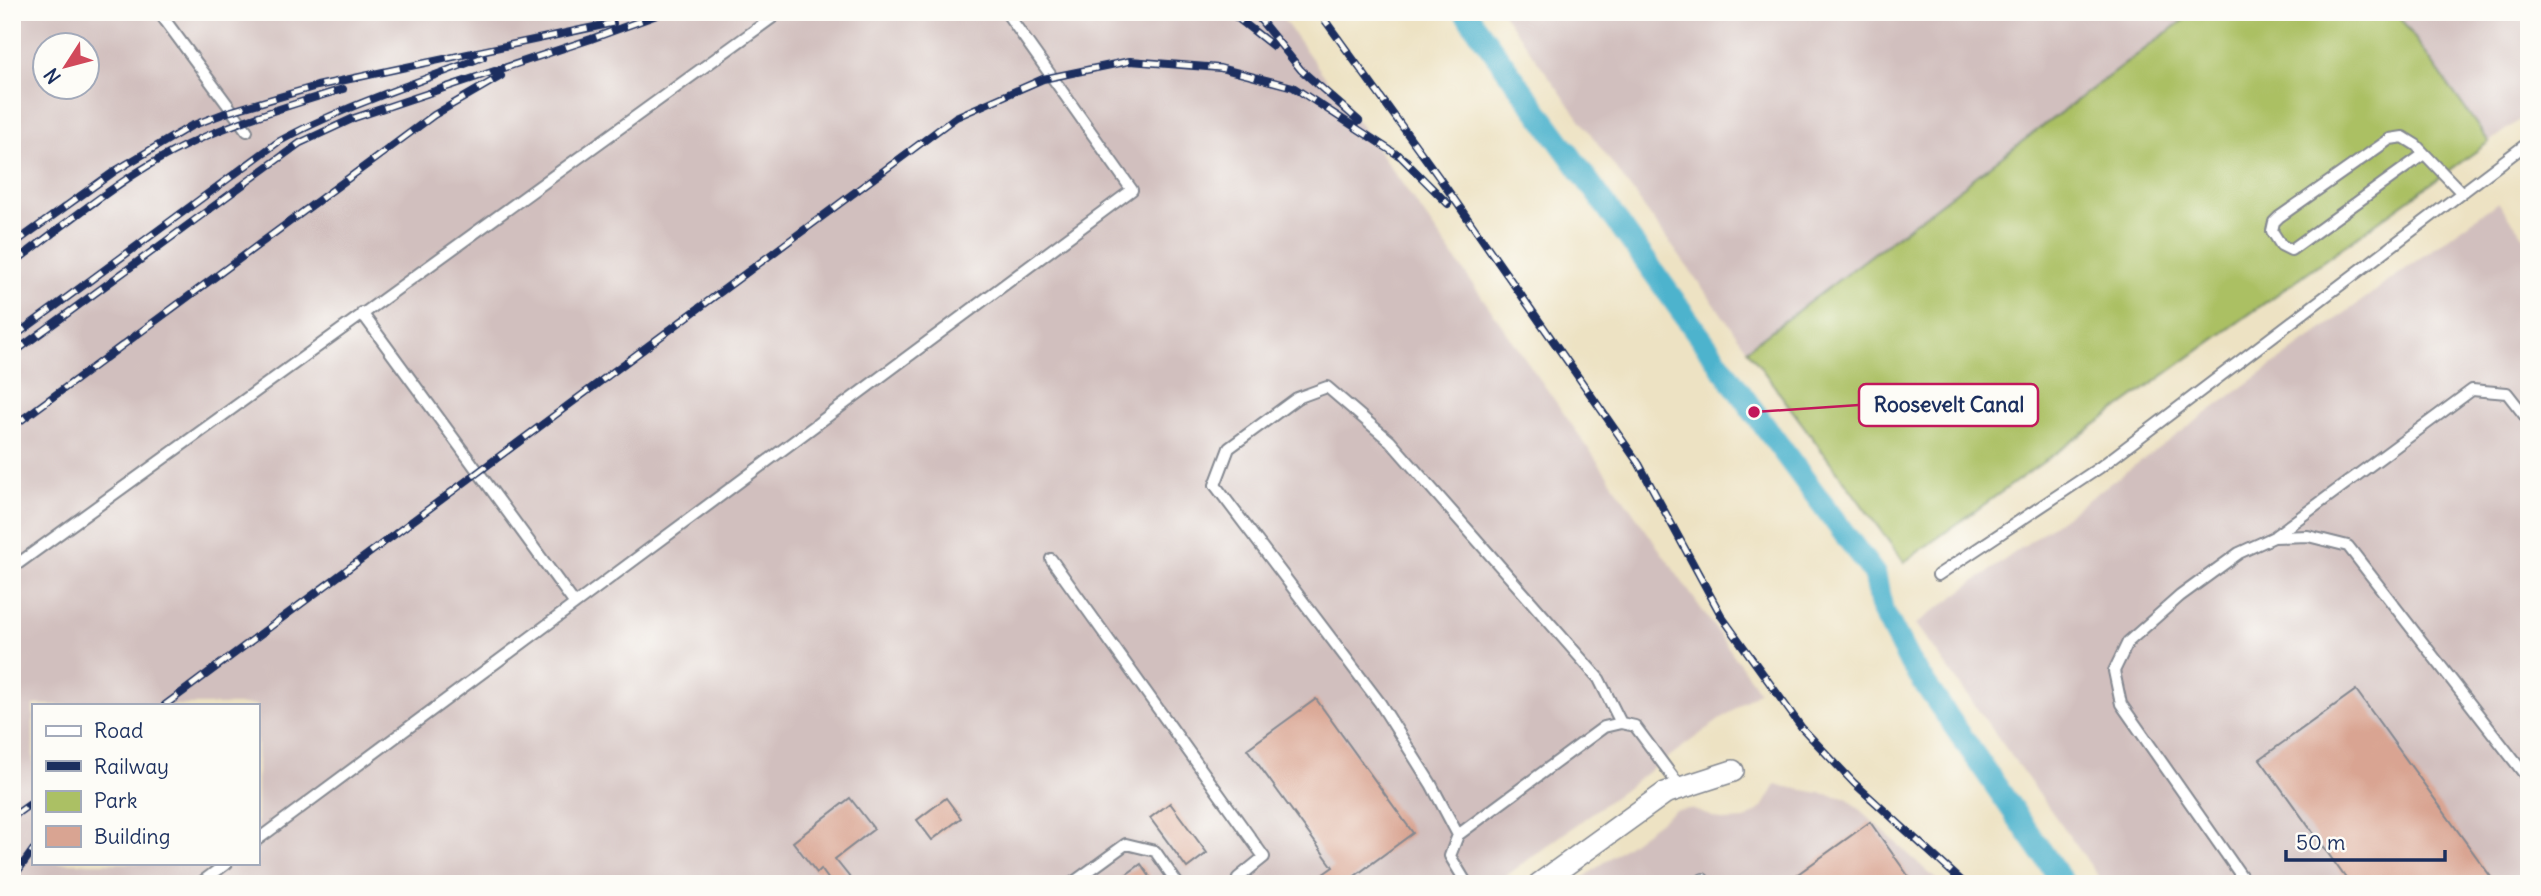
<svg xmlns="http://www.w3.org/2000/svg" width="2541" height="896" font-family="Delius,sans-serif">
  <rect width="100%" height="100%" fill="#fdfcf7"/>
  <filter id="ink" filterUnits="userSpaceOnUse"><feTurbulence type="fractalNoise" baseFrequency=".0143" numOctaves="2"/><feDisplacementMap in="SourceGraphic" scale="14" xChannelSelector="R" yChannelSelector="G"/><feConvolveMatrix kernelMatrix="1 2 1 2 8 2 1 2 1" color-interpolation-filters="sRGB"/></filter>
  <filter id="wash" filterUnits="userSpaceOnUse"><feTurbulence type="fractalNoise" baseFrequency=".00686" numOctaves="4" result="noise"/><feDisplacementMap in="SourceGraphic" scale="28" xChannelSelector="R" yChannelSelector="G"/><feGaussianBlur stdDeviation="1.57" result="paint"/><feColorMatrix in="noise" values="0 0 0 0 0 0 0 0 0 0 0 0 0 0 0 0 0 1.4 0 .05"/><feComposite in="paint" operator="in"/></filter>
  <g filter="url(#wash)">
    <rect width="100%" height="100%" fill="#ede2c3"/>
    <path fill="#d1bfbe" fill-rule="evenodd" d="M12,12h1266l121,167 360,512 -264,193h-1483zM46,46h42v42h-42zM33,705h224v158h-224z
      M1502,12h692l-447,337z
      M2396,12h133v101l-40,29z
      M2498,202l31,41v641h-425l-188,-260z
      M1776,785l71,13 94,86h-366l100,-74 16,-1 33,12 21,-1 18,-13z"/>
    <path fill="#abc064" stroke="#637861" stroke-width="2" d="M2194,12h202l93,130 -585,420 -157,-213z"/>
    <g fill="none" stroke-linecap="round" stroke-linejoin="round">
      <path stroke="#4eb3cd" stroke-width="23" d="M1465,12l103,141 186,259 121,163 7,34 27,52 155,223"/>
    </g>
    <g id="blocks">
      <path fill="#d9a492" d="M2356,690l140,194h-146l-90,-125z
        M1316,699l97,134 -69,51h-35l24,-17 -86,-118z
        M850,798l24,31 -39,30 20,25h-23l-11,-15 -4,4 -24,-31z
        M946,798l15,20 -29,22 -15,-20z
        M1170,803l37,50 -20,15 -37,-50z
        M1870,822l44,62h-130z
        M1141,864l14,20h-42z"/>
    </g>
  </g>
  <g filter="url(#ink)">
    <use href="#blocks" fill-opacity="0" stroke="#848890" stroke-width="2"/>
    <g fill="none" stroke-linecap="round" stroke-linejoin="round">
      <g stroke="#848890" stroke-width="14">
        <path id="service" d="M159,12l88,119
          M2424,154l-133,96 -10,-5 -9,-14 2,-9 5,-5 111,-78 13,-2 13,8 46,48
          M362,313l213,291 557,-414 -126,-178
          M2275,536l197,-146 35,3 22,28
          M1051,559l213,298 -26,21 3,6
          M12,568l768,-556
          M1938,575l161,-107 430,-326
          M1458,835l-27,-51 -51,-81 -165,-218 14,-37 68,-50 30,-11 63,54 209,238 22,44
          M257,840l318,-236
          M199,884l28,-21
          M1071,884l55,-40 29,7 23,33
          M1467,884l-17,-28 8,-21 146,-108 17,-4 14,3 46,62
          M1697,884l6,-5
          M2247,884l-126,-180 -7,-33 14,-29 52,-46 59,-43 35,-16 34,-1 40,10 181,234"/>
      </g>
      <g stroke="#848890" stroke-width="24">
        <path id="minor" d="M1539,884l126,-91 68,-22"/>
      </g>
      <use href="#service" stroke="#fff" stroke-width="10"/>
      <use href="#minor" stroke="#fff" stroke-width="21"/>
      <g stroke="#1b2f5e" stroke-width="8">
        <path id="rail" d="M1230,12l43,34
          M1254,12l47,58 58,51
          M1319,12l119,164 201,288 83,153 80,111 52,55 111,101
          M1399,155l49,49
          M12,245l103,-74 76,-45 37,-14 89,-26 296,-63
          M12,264c43,-32 84,-66 129,-94 62,-39 133,-60 202,-81
          M12,338l266,-196c65,-36 136,-58 205,-85
          M12,354l288,-211 54,-25 237,-79 74,-27
          M12,427l422,-312 67,-39
          M165,705l791,-588 87,-38 87,-18 90,7 73,19 114,74
          M12,817l21,-15
          M12,879l21,-29"/>
      </g>
      <use href="#rail" stroke="#fdfcf7" stroke-width="5" stroke-dasharray="16" stroke-linecap="butt"/>
    </g>
  </g>
  <path fill="none" stroke="#c2185b" stroke-width="2.5" d="M1754 412L1859 405"/>
  <circle fill="#c2185b" stroke="#fdfcf7" stroke-width="2.5" cx="1754" cy="412" r="7"/>
  <rect fill="#fdfcf7" stroke="#c2185b" stroke-width="2.5" x="1859" y="384" width="179" height="42" rx="7"/>
  <g font-size="21" text-anchor="middle" font-weight="bold" fill="#1b2f5e">
    <text x="1949" y="412">Roosevelt Canal</text>
  </g>
  <rect width="2541" height="896" fill="none" stroke="#fdfcf7" stroke-width="42"/>
  <rect x="32" y="704" width="228" height="161" fill="#fdfcf7" stroke="#a3aaba" stroke-width="2"/>
  <rect x="46" y="726" width="35" height="10" fill="#ffffff" stroke="#a3aaba" stroke-width="2"/>
  <text x="94" y="738" font-size="21" fill="#1b2f5e">Road</text>
  <rect x="46" y="761" width="35" height="10" fill="#1b2f5e" stroke="#a3aaba" stroke-width="2"/>
  <text x="94" y="774" font-size="21" fill="#1b2f5e">Railway</text>
  <rect x="46" y="791" width="35" height="21" fill="#abc064" stroke="#a3aaba" stroke-width="2"/>
  <text x="94" y="808" font-size="21" fill="#1b2f5e">Park</text>
  <rect x="46" y="826" width="35" height="21" fill="#d9a492" stroke="#a3aaba" stroke-width="2"/>
  <text x="94" y="844" font-size="21" fill="#1b2f5e">Building</text>
  <g transform="translate(66 66) rotate(234)"><circle r="33" fill="#fdfcf7" stroke="#a3aaba" stroke-width="2"/>
  <path d="M0-5L12 26L0 18L-12 26Z" fill="#d1495b"/>
  <text y="-10" font-size="19" font-weight="bold" text-anchor="middle" fill="#1b2f5e">N</text>
  </g>
  <path d="M2286 850v10h159v-10" fill="none" stroke="#1b2f5e" stroke-width="3.5"/>
  <text x="2296" y="850" font-size="21" fill="#1b2f5e" stroke="#fdfcf7" stroke-width="5" paint-order="stroke">50 m</text>
</svg>
